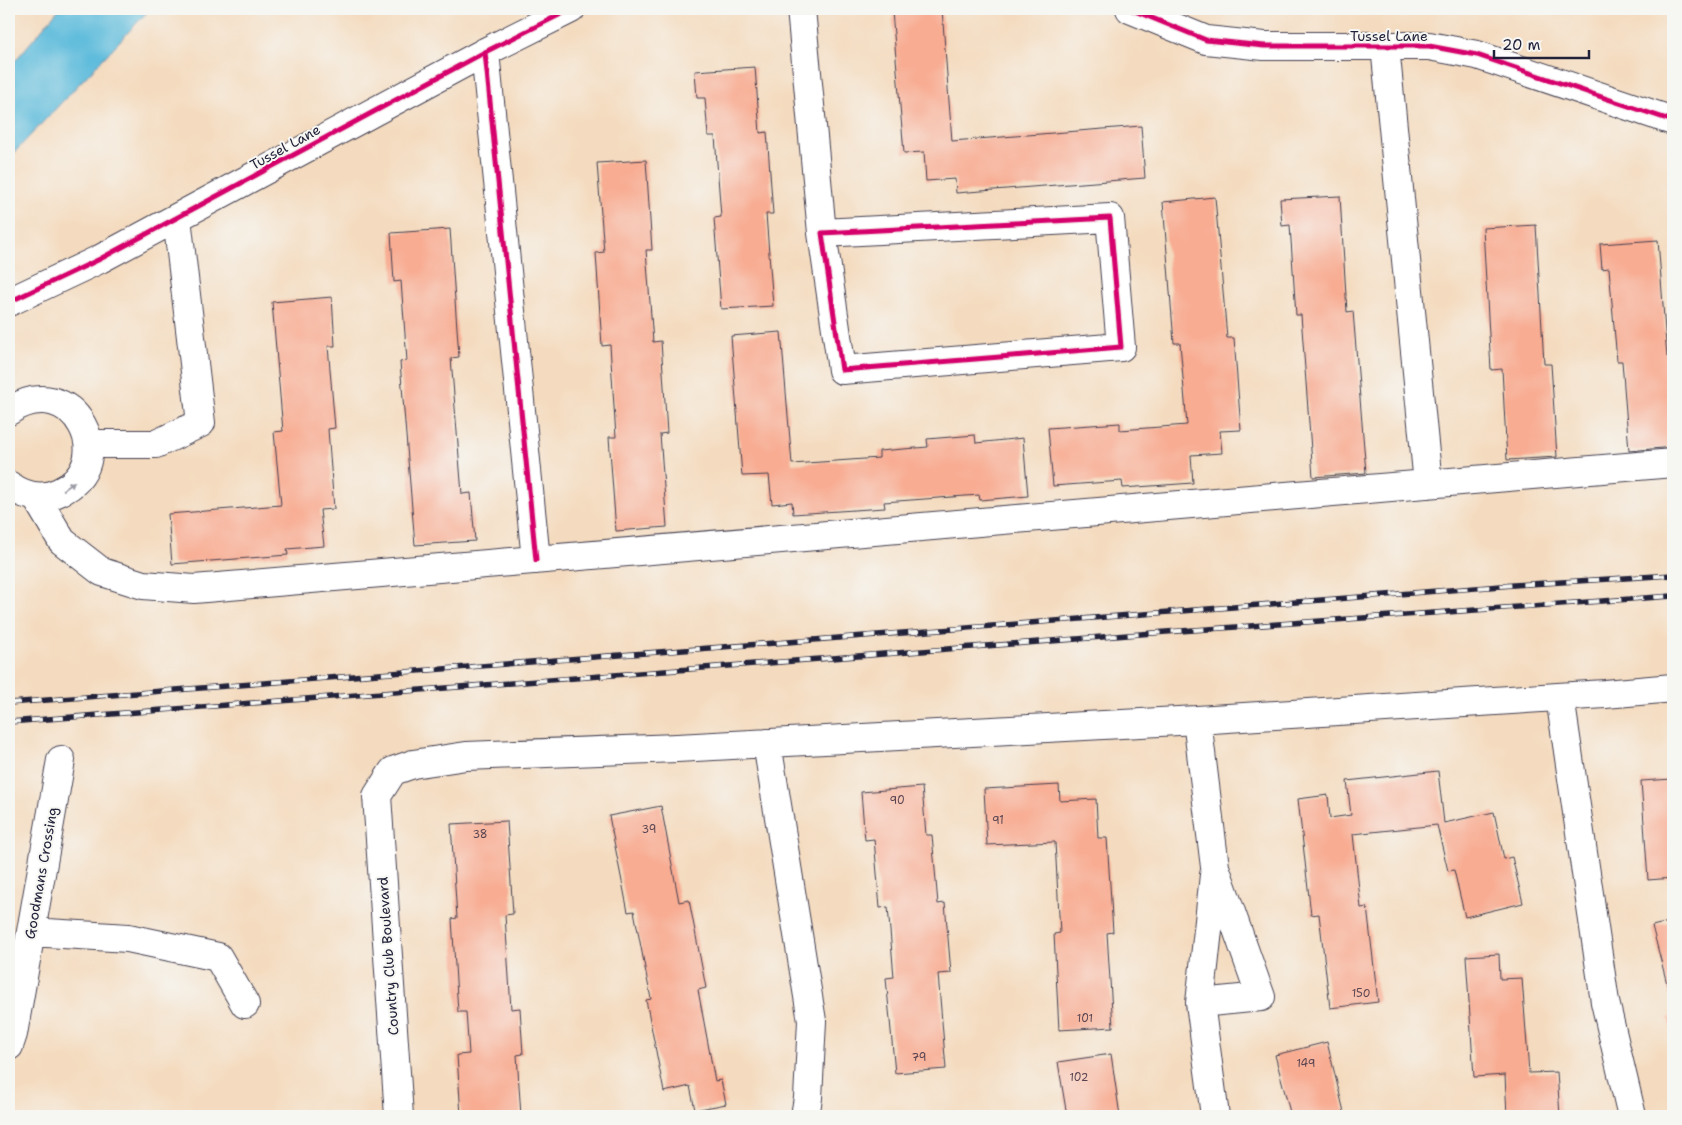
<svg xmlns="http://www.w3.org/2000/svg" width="1682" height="1125" font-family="'Shantell Sans',sans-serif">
  <rect width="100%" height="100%" fill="#f6f6f2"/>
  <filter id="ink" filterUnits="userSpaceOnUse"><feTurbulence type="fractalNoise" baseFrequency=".02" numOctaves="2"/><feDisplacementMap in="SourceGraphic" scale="10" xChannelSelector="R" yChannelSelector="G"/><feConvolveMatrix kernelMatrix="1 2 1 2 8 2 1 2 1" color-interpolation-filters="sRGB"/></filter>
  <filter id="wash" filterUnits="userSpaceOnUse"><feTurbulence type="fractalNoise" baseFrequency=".0096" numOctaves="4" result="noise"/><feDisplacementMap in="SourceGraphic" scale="20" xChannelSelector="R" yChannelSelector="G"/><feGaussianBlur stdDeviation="1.12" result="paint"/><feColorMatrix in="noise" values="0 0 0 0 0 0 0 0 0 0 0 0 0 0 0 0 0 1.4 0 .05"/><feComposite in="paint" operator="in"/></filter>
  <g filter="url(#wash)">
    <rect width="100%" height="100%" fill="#f4dbbf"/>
    <path fill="#5ebcdc" stroke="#406f8c" d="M59,9h91l-141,149v-90z"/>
    <g id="blocks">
      <path fill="#f8ac92" d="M928,9h14l10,132 189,-15 4,52 -189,15 -1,-14 -29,2 -2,-29 -20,1 -12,-142z
        M755,67l5,66 7,-1 6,82h-7l7,92 -52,3 -7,-91 7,-1 -6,-81h-7l-3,-38h-8l-2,-27z
        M646,160l6,90h-6l7,92 8,-1 6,92 -7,1 7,93 -51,4 -7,-94h7l-6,-92 -8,1 -6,-93 8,-1 -7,-89z
        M1340,196l7,116 6,-1 13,162 -53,4 -12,-162h-5l-6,-90 -8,1 -2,-27z
        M1215,197l12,141h7l7,92 -21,1 2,22 -31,2 2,28 -70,5 -1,-7 -69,5 -5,-58 72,-5v7l67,-5 -7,-82h-6l-11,-141z
        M1536,225l8,139h7l6,93 -50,3 -5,-91 -11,1 -8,-142z
        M450,229l9,128 -8,1 11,136 9,-1 4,48 -60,4 -15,-183 7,-1 -6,-80 -7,1 -3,-49z
        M1658,240l9,117h5l1,15v75l-44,4 -7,-90h-5l-8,-93 -7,1 -2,-25z
        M332,297l3,49h-7l7,82 -7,1 6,80 -14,1 4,36 -37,3 1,6 -116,9 -4,-50 113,-9 -7,-73 9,-1 -11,-129z
        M781,332l11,132 87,-6v-7l49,-4 -1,-8 48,-4 1,8 47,-5 5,58 -48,4 -1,-5 -95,7 1,6 -92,6 -1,-12 -20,2 -3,-29 -27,1 -11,-140z
        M1438,771l6,52 50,-11 10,47 8,-2 11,46 -58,14 -11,-47 -6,1 -11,-46 -84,9 8,74 6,-1 11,95 -48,6 -11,-94 -8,1 -13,-116 30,-4 2,23 21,-3 -4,-34z
        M1673,779v99l-25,2 -7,-99z
        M1059,785l1,16 36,-2 2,39h9l6,94 -6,1 6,94 -54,3 -5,-96 6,-1 -5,-91 -68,3 -3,-56z
        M922,787l4,48h6l6,69 7,-1 6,70 -13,1 8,95 -51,4 -9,-95 8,-1 -6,-70 -8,1 -6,-69 -9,1 -4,-48z
        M661,806l18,96 10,-2 17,88 -8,2 17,91 6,-1 5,24 -31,6 -5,-24 -26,6 -18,-92 5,-1 -17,-88 -6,1 -19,-96z
        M507,821l6,93 -8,1 6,94 9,-1 3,46 -6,1 4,61h-60l-4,-61 12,-1 -3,-42h-8l-6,-93 5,-1 -6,-94z
        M1673,921v86l-21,-81z
        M1499,954l1,25 22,-1 7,95 28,-1 3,44h-53l-2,-41 -31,2 -8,-121z
        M1673,1017v18l-5,-17z
        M1327,1042l18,74h-54l-16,-61z
        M1111,1054l9,62h-53l-9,-54z"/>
    </g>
  </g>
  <g filter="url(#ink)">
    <use href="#blocks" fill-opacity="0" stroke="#423e4f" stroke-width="1"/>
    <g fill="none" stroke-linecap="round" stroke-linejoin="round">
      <g stroke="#423e4f" stroke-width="30">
        <path id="minor" d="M801,9l21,224
          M1130,9l76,31 58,6h165l48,9 196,66
          M1385,46l43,438
          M485,52l51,508
          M1110,218l11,129 -279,23 -20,-137z
          M9,302l91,-43 385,-207 86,-43
          M9,411c65,-43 113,53 50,81 -18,9 -35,4 -50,-7
          M89,444h67l45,-21 -24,-205
          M36,497l26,44 40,31 41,13 51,4 1479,-126
          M1560,697l45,305 27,114
          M1197,720l18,147 46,130 -61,6
          M767,743l45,278 -4,77 -3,18
          M1214,875l-14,128 15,113
          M31,932l97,6 90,19 27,47
          M9,1046l4,-12 48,-274
          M399,1116l-22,-320 16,-25 20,-7 53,-8 211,-8 520,-28 408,-26 68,-6"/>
      </g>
      <use href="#minor" stroke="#fff" stroke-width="28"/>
      <g stroke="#22223b" stroke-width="5.5">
        <path id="rail" d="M9,703l1505,-118 159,-10
          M9,722l1157,-90 507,-36"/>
      </g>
      <use href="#rail" stroke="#f6f6f2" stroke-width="4" stroke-dasharray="11" stroke-linecap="butt"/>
      <g stroke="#f6f6f2" stroke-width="8">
        <path id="cycleway" d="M1130,9l76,31 58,6h165l48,9 196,66
          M485,52l51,508
          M1110,218l11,129 -279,23 -20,-137z
          M9,302l91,-43 385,-207 86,-43"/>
      </g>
      <use href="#cycleway" stroke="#d6006c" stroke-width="5"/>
    </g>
    <defs><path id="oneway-solid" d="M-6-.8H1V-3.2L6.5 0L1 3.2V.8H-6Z" transform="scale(1.25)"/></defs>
    <use fill="#9c9ca7" href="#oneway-solid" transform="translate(69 486) rotate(-37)"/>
  </g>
  <g text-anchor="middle" stroke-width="4" stroke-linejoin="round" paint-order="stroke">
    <g font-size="11" fill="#584451">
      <text x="897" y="804">90</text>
      <text x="998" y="824">91</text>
      <text x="649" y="833">39</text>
      <text x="480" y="838">38</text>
      <text x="1361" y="997">150</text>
      <text x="1085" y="1022">101</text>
      <text x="919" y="1061">79</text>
      <text x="1306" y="1067">149</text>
      <text x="1079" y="1081">102</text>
    </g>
    <g font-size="14" fill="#22223b" stroke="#f6f6f2">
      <text x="1389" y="41">Tussel Lane</text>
      <text transform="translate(285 147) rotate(-29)" y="5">Tussel Lane</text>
      <text transform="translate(41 873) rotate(-80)" y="5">Goodmans Crossing</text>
      <text transform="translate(388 956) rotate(-94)" y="5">Country Club Boulevard</text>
    </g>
  </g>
  <rect width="1682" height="1125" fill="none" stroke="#f6f6f2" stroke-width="30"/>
  <path d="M1494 50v8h95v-8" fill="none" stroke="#22223b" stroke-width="2.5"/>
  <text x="1502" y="50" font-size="15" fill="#22223b" stroke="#f6f6f2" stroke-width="4" paint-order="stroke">20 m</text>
</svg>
